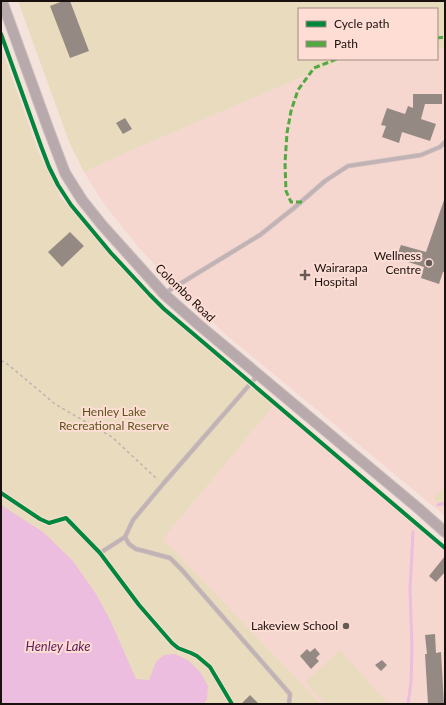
<svg xmlns="http://www.w3.org/2000/svg" width="446" height="705" font-family="Lato,sans-serif">
  <rect width="100%" height="100%" fill="#f4e2dd"/>
  <path fill="#f5d7cf" d="M437,48h8v468l-221,-183 -34,-32 -51,-53 -35,-44 -20,-32 48,-22 212,-91h93z
    M276,403l169,145v156h-124l-158,-165z"/>
  <path fill="#e9dbbd" d="M18,1h427v47h-8v-39h-138v50h45l-212,91 -48,22 -14,-28z
    M1,47l38,106 22,45 89,101 59,50 67,54 -113,136 158,165h-320z
    M445,487v21l-12,-10z
    M340,650l48,54h-62l-21,-22z"/>
  <path fill="#ecbdde" d="M1,505l42,27 30,29 23,33 15,28 25,57 13,1 7,-18 8,-7 11,-1 14,7 11,11 8,14 -1,13 -3,5h-203z"/>
  <g fill="none" stroke-linecap="round" stroke-linejoin="round">
    <path stroke="#ecbdde" stroke-width="3" d="M438,505l7,-2
      M408,704l3,-22 1,-34 -2,-58 3,-58"/>
  </g>
  <path fill="#958984" d="M63,1h7l19,50 -19,7 -20,-52z
    M413,94h29v10h-17l-4,15 15,5 -6,17 -28,-9 -3,11 -17,-6 4,-11 -5,-1 6,-17 18,6 3,-8 5,2z
    M125,118l7,11 -9,5 -7,-11z
    M444,200h1v72h-2l-4,12 -18,-6 3,-11 -28,-9 5,-13 25,7z
    M70,232l14,14 -22,21 -14,-15z
    M445,556v16l-9,10 -7,-6z
    M435,634l1,19 5,-1 3,52h-16l-3,-50h2l-2,-19z
    M315,648l5,6 -4,4 3,3 -8,8 -11,-13 7,-7 3,3z
    M382,660l5,5 -6,6 -6,-6z
    M250,695l9,9h-18z"/>
  <g fill="none" stroke-linecap="round" stroke-linejoin="round">
    <g stroke="#cfc1bd" stroke-width="5">
      <path id="lane" d="M165,293l95,-58 34,-27 31,-27 23,-15 73,-11 19,-8 5,-5
        M258,375l-95,109 -30,36 -8,17 4,7 7,5 8,2 26,7 11,11 109,125 -1,10
        M66,518l34,35 28,38
        M100,553l25,-16"/>
    </g>
    <g stroke="#cfc1bd" stroke-width="12">
      <path id="secondary" d="M2,1l46,127 17,45 17,27 20,25 62,69 35,31 219,183 27,24"/>
    </g>
    <path stroke="#beb2b2" stroke-width="1.5" stroke-dasharray="3 3" stroke-linecap="butt" d="M1,361l4,1 50,42 57,33 46,43
      M1,493l39,26 9,4 11,-3
      M132,596l17,21
      M172,643l6,5 13,5 6,3 13,11 22,37"/>
    <use href="#lane" stroke="#c1b3b5" stroke-width="3.5"/>
    <use href="#secondary" stroke="#b8aaac" stroke-width="10"/>
    <path stroke="#52a841" stroke-width="3" stroke-dasharray="6 3" stroke-linecap="butt" d="M437,38l8,-1
      M302,202h-11l-5,-11 -1,-28 2,-30 4,-22 7,-21 16,-22 23,-9"/>
    <g stroke="#fdddd4" stroke-width="6">
      <path id="cycleway" d="M1,34l40,112 8,21 9,18 13,20 40,48 39,42 14,14 281,239
        M1,493l39,26 9,4 17,-5 34,35 39,52 33,38 6,5 13,5 6,3 13,11 22,37"/>
    </g>
    <use href="#cycleway" stroke="#00873e" stroke-width="4"/>
  </g>
  <g fill="#665a56" stroke="#fdddd4" stroke-width="1.5">
    <circle cx="429" cy="263" r="4"/>
    <path d="M303 269h4v4h4v4h-4v4h-4v-4h-4v-4h4z"/>
    <circle cx="346" cy="626" r="4"/>
  </g>
  <g text-anchor="middle" stroke-width="4" stroke-linejoin="round" paint-order="stroke">
    <g font-size="12" fill="#1a100d" stroke="#fdddd4" text-anchor="end">
      <text x="421" y="260">Wellness<tspan x="421" dy="14">Centre</tspan></text>
      <text x="314" y="272" text-anchor="start">Wairarapa<tspan x="314" dy="14">Hospital</tspan></text>
      <text x="338" y="630">Lakeview School</text>
    </g>
    <g font-size="12" fill="#1a100d" stroke="#fdddd4">
      <text transform="translate(185 293) rotate(44)" y="4">Colombo Road</text>
    </g>
    <g font-size="12" fill="#5f541c" stroke="#fdddd4">
      <text x="114" y="416">Henley Lake<tspan x="114" dy="14">Recreational Reserve</tspan></text>
    </g>
    <g font-size="13" font-style="italic" fill="#601b59" stroke="#fdddd4">
      <text x="58" y="651">Henley Lake</text>
    </g>
  </g>
  <rect width="446" height="705" fill="none" stroke="#1a100d" stroke-width="4"/>
  <rect x="298" y="8" width="140" height="52" fill="#fdddd4" stroke="#a28b84"/>
  <rect x="306" y="21" width="20" height="6" fill="#00873e" stroke="#a28b84"/>
  <text x="334" y="28" font-size="12" fill="#1a100d">Cycle path</text>
  <rect x="306" y="41" width="20" height="6" fill="#52a841" stroke="#a28b84"/>
  <text x="334" y="48" font-size="12" fill="#1a100d">Path</text>
</svg>
